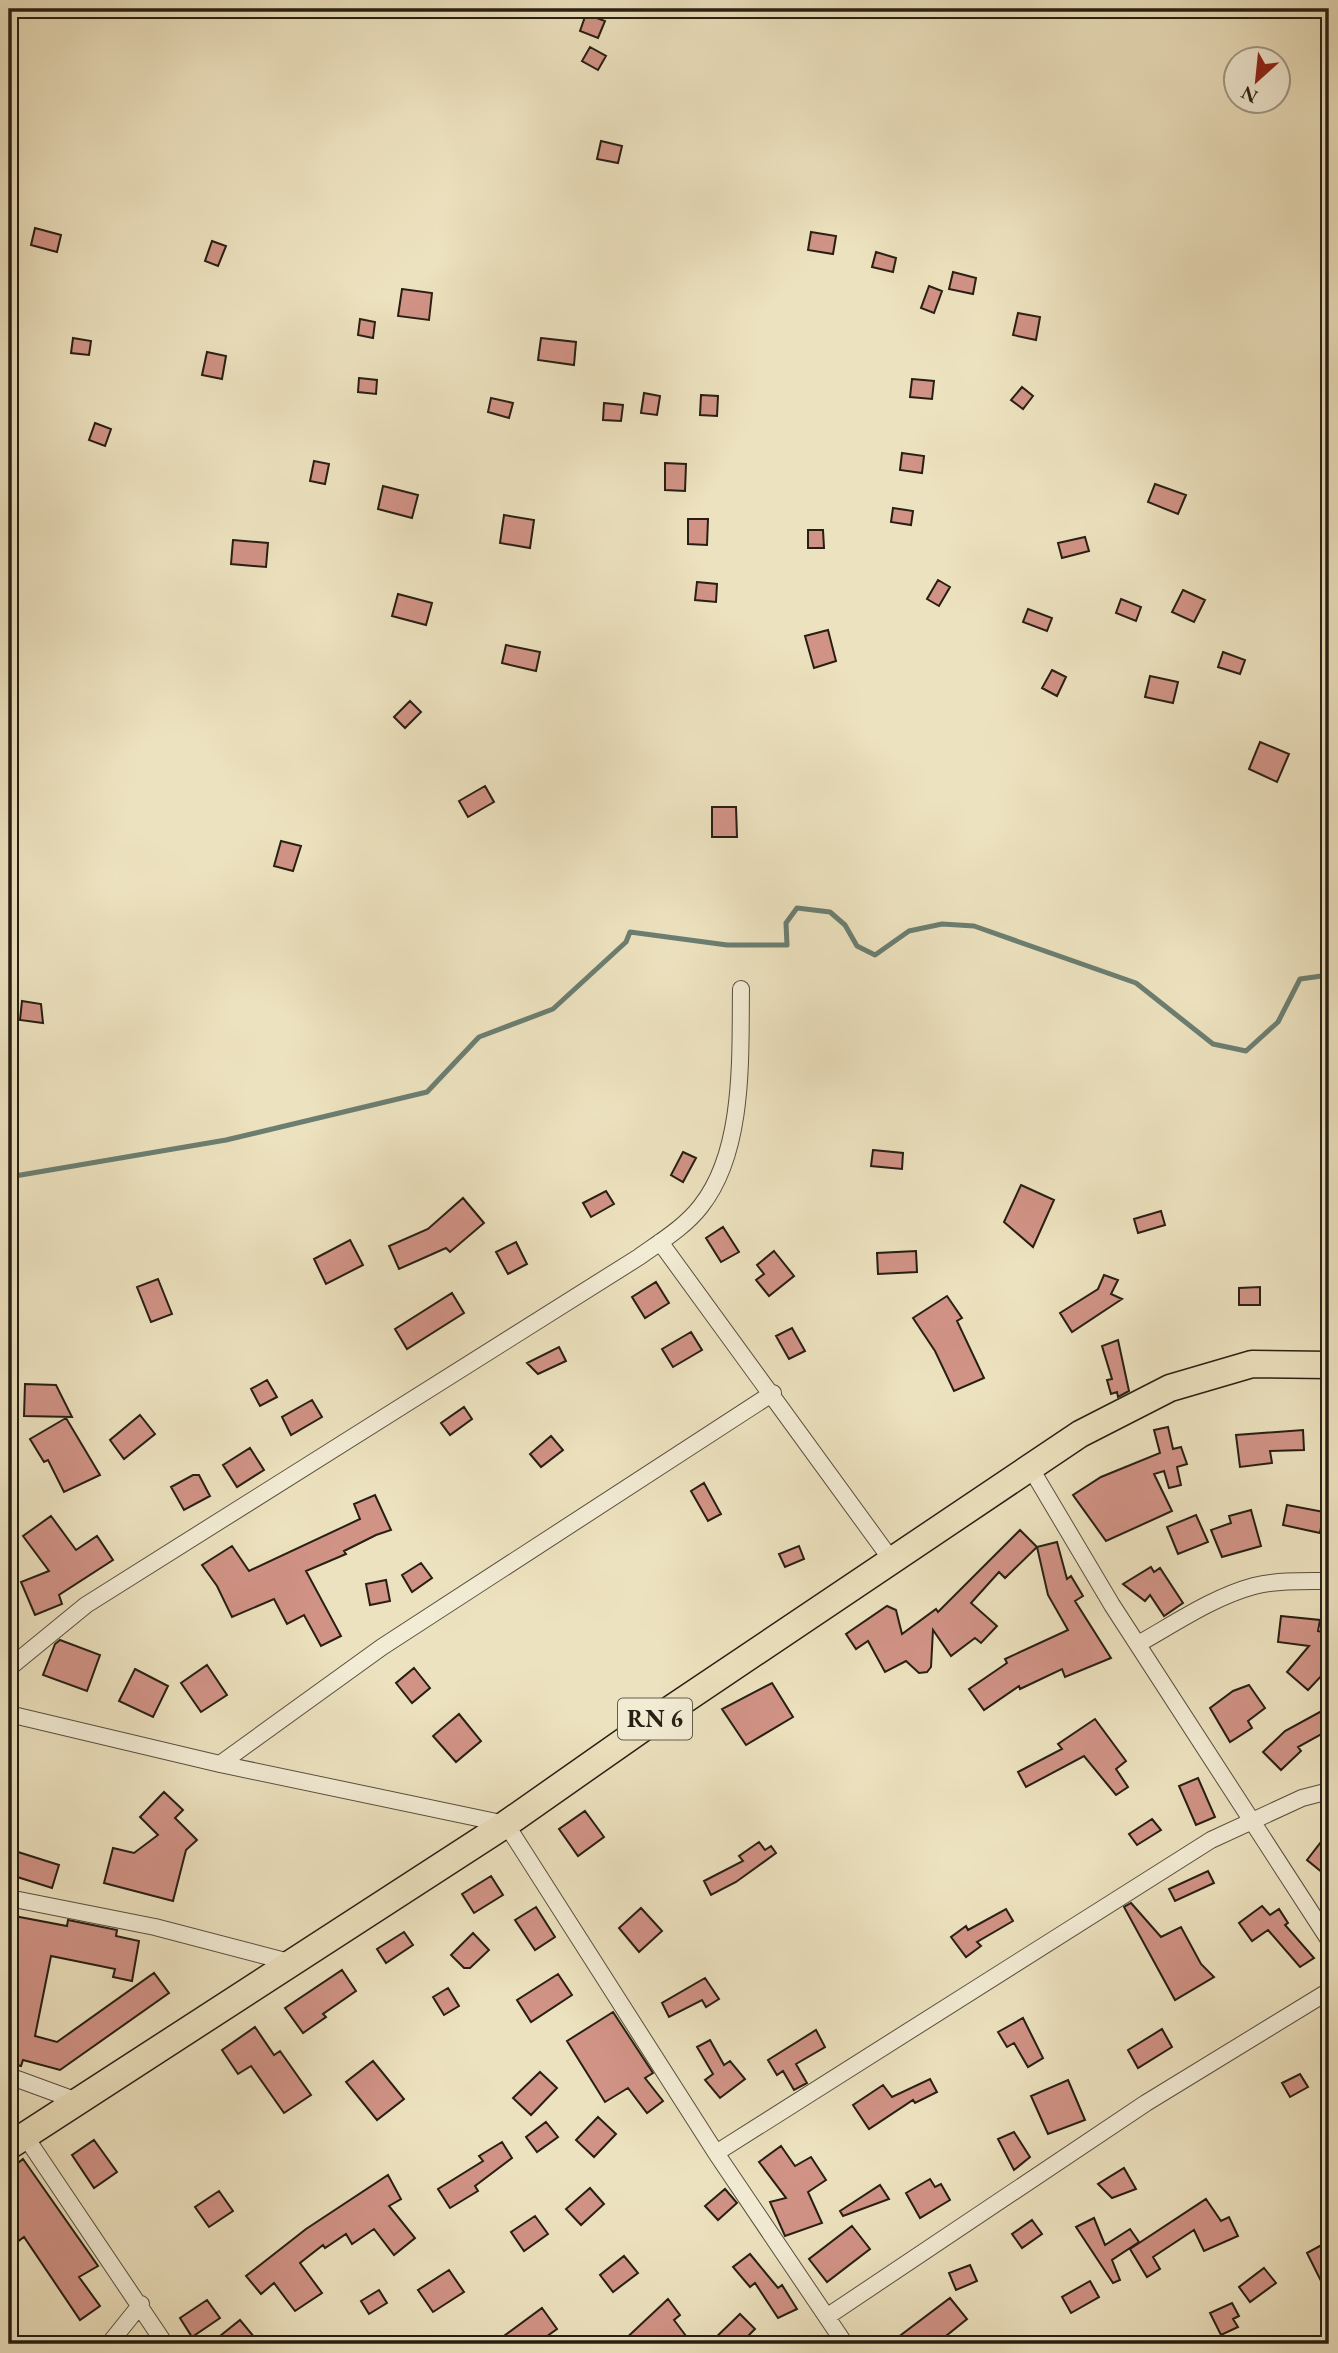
<svg xmlns="http://www.w3.org/2000/svg" width="1338" height="2353" font-family="'EB Garamond',serif">
  <rect width="100%" height="100%" fill="#ede2bf"/>
  <filter id="stains"><feTurbulence type="fractalNoise" baseFrequency=".00286" numOctaves="4"/><feColorMatrix values="0 0 0 0 .2 0 0 0 0 .09 0 0 0 0 .02 0 0 0 .5 -.17"/></filter>
  <radialGradient id="worn" r=".72"><stop offset=".6" stop-color="#630" stop-opacity="0"/><stop offset="1" stop-color="#630" stop-opacity=".3"/></radialGradient>
  <g fill="none" stroke-linecap="round" stroke-linejoin="round">
    <path stroke="#6b7e71" stroke-width="5" d="M9,1177l217,-37 201,-48 52,-55 74,-28 73,-67 4,-10 97,13h60l-1,-22 11,-15 33,4 15,13 12,21 18,9 34,-24 33,-7 32,2 162,57 77,61 33,7 32,-29 22,-43 29,-4"/>
  </g>
  <path fill="#d19386" stroke="#271f13" stroke-width="2" d="M586,14l19,7 -7,17 -18,-7z
    M590,47l16,9 -8,14 -16,-9z
    M601,141l21,5 -4,17 -21,-4z
    M35,228l26,7 -4,17 -26,-7z
    M811,232l25,4 -3,18 -25,-4z
    M212,241l14,5 -8,20 -13,-5z
    M876,252l20,6 -3,14 -21,-5z
    M953,272l23,6 -3,16 -24,-5z
    M929,286l13,5 -8,22 -13,-5z
    M402,289l30,4 -3,27 -31,-4z
    M1018,313l22,4 -4,23 -23,-5z
    M360,319l15,3 -2,16 -15,-3z
    M73,338l18,3 -2,14 -18,-2z
    M541,338l35,4 -2,23 -36,-5z
    M207,352l19,4 -4,23 -20,-4z
    M359,378l18,2 -1,14 -18,-2z
    M912,379l22,2 -2,18 -22,-2z
    M1022,387l11,9 -10,13 -12,-9z
    M644,393l16,3 -3,19 -16,-2z
    M701,395l17,1 -1,20 -17,-1z
    M491,398l22,5 -4,15 -21,-6z
    M604,403l19,2 -2,16 -18,-1z
    M95,423l16,6 -6,17 -16,-6z
    M902,453l22,3 -2,17 -22,-3z
    M314,461l15,3 -4,20 -15,-3z
    M665,463l21,1 -1,27 -20,-1z
    M1155,484l31,11 -8,19 -30,-12z
    M383,486l35,9 -6,23 -34,-9z
    M893,508l20,3 -2,14 -20,-3z
    M504,515l30,5 -4,28 -30,-5z
    M688,519h20l-1,26 -19,-1z
    M808,530h15l1,18h-16z
    M1085,537l4,14 -27,7 -4,-15z
    M233,540l35,3 -2,24 -35,-3z
    M938,580l12,7 -11,19 -12,-7z
    M697,582l20,2 -1,18 -21,-2z
    M1183,590l22,10 -11,22 -22,-10z
    M398,594l34,9 -6,22 -34,-9z
    M1121,599l20,8 -5,14 -20,-8z
    M1028,609l24,9 -5,13 -24,-9z
    M828,630l8,31 -22,7 -9,-32z
    M506,645l34,7 -4,19 -34,-8z
    M1223,652l22,8 -5,14 -22,-7z
    M1052,670l14,7 -9,19 -15,-8z
    M1150,676l28,6 -5,21 -28,-6z
    M410,701l11,11 -16,16 -11,-11z
    M1260,742l29,12 -12,28 -28,-13z
    M485,786l9,16 -26,15 -9,-16z
    M712,807h24l1,30h-25z
    M281,841l20,5 -8,25 -19,-5z
    M22,1001l19,3 2,19 -23,-3z
    M873,1150l30,3 -1,16 -31,-3z
    M683,1152l13,6 -13,24 -12,-7z
    M1021,1185l33,15 -21,47 -29,-25z
    M606,1191l8,13 -23,13 -8,-14z
    M463,1198l21,25 -34,29 -4,-4 -47,21 -10,-23 39,-17z
    M1161,1211l4,14 -27,8 -4,-14z
    M723,1227l16,25 -18,10 -15,-24z
    M350,1240l13,25 -37,19 -12,-25z
    M516,1242l11,22 -19,10 -12,-22z
    M774,1251l20,25 -25,20 -13,-16 8,-6 -7,-9z
    M916,1251l1,21 -39,2 -1,-21z
    M1104,1275l14,5 -7,14 11,5 -50,33 -12,-19 38,-24z
    M158,1279l14,35 -21,8 -14,-35z
    M656,1282l13,21 -24,15 -13,-21z
    M1260,1287v18h-21v-17z
    M452,1293l12,20 -57,36 -12,-20z
    M947,1296l15,22 -5,3 27,57 -30,13 -19,-40 -22,-33z
    M792,1328l13,23 -16,8 -13,-23z
    M691,1332l11,18 -29,17 -11,-18z
    M1118,1340l11,51 -11,6 -1,-5 -6,2 -4,-14 5,-1 -10,-33z
    M559,1347l7,14 -28,13 -11,-11z
    M267,1380l10,17 -17,9 -9,-17z
    M25,1384l31,1 16,32 -48,-1z
    M312,1400l10,17 -31,18 -9,-18z
    M464,1407l8,12 -22,16 -9,-12z
    M140,1415l15,19 -31,25 -14,-19z
    M66,1418l34,57 -36,17 -16,-32 -4,2 -14,-23z
    M1168,1427l5,22 8,-2 6,17 -10,3 4,18 -12,3 -5,-17 -10,3 18,37 -66,30 -33,-46 28,-18 59,-24 -6,-23z
    M1303,1430l1,20 -34,1 2,12 -32,4 -4,-32z
    M551,1436l12,14 -22,17 -11,-13z
    M250,1448l14,22 -27,17 -14,-22z
    M193,1475h6l11,21 -26,14 -13,-23z
    M704,1483l17,31 -13,7 -17,-30z
    M375,1495l16,35 -15,5 -32,16 2,3 -40,17 35,65 -20,10 -17,-31 -17,9 -13,-25 -42,18 -15,-31 -15,-21 30,-19 17,25 111,-52 -6,-15z
    M1287,1505l37,7 -4,21 -37,-8z
    M1251,1510l10,36 -39,11 -11,-27 20,-7 -2,-7z
    M1196,1515l12,27 -30,12 -11,-27z
    M51,1516l25,34 21,-14 16,24 -54,35 3,9 -27,11 -14,-33 28,-11 -26,-35z
    M1020,1530l17,17 -32,31 -6,-6 -28,31 26,23 -16,17 -6,-5 -24,18 -18,-26 -2,37 -4,5 -8,1 -13,-12 -21,11 -17,-31 -12,8 -10,-15 41,-28 9,4 6,24 34,-25 2,3z
    M1057,1542l10,37 4,-3 12,20 -8,5 36,57 -46,19 -3,-8 -42,20 -1,-3 -35,24 -15,-21 38,-26 -2,-4 63,-29 -20,-35 -11,-48z
    M799,1546l5,13 -19,8 -6,-13z
    M421,1563l11,15 -20,14 -10,-17z
    M1151,1567l3,5 6,-4 23,35 -19,13 -14,-21 -5,6 -22,-17z
    M386,1580l4,21 -20,4 -4,-21z
    M1281,1616l39,4 -2,11 11,3v45l-6,-5 -15,16 -21,-18 22,-26 -31,-4z
    M60,1640l40,15 -13,36 -44,-16 12,-31z
    M207,1665l20,30 -26,17 -20,-29z
    M414,1668l16,20 -18,15 -16,-20z
    M135,1669l33,17 -15,31 -34,-16z
    M772,1683l21,34 -47,28 -24,-36z
    M1249,1685l16,23 -17,13 4,7 -22,14 -20,-34 23,-17z
    M1329,1707v23l-31,17 3,4 -20,19 -18,-18 22,-21z
    M459,1714l22,27 -25,21 -23,-26z
    M1095,1719l31,42 -10,8 12,18 -12,8 -32,-39 -58,31 -8,-15 44,-23 -4,-5z
    M1198,1778l17,39 -19,8 -17,-39z
    M164,1792l19,18 -8,8 22,22 -11,10 -13,51 -69,-18 9,-35 21,5 24,-18 -18,-18z
    M585,1811l19,26 -26,19 -19,-27z
    M1152,1819l9,11 -24,15 -8,-11z
    M759,1842l6,8 6,-4 5,7 -40,29 -25,13 -7,-14 39,-20 -4,-5z
    M1321,1842l8,7v29l-22,-18z
    M18,1852l41,13 -7,23 -41,-13z
    M1208,1871l6,12 -39,18 -6,-12z
    M491,1876l12,19 -29,18 -12,-19z
    M1131,1903l30,34 20,-10 20,37 13,13 -39,23 -51,-93z
    M1262,1906l8,9 9,-6 9,14 -3,2 29,33 -14,9 -32,-37 -16,11 -13,-18z
    M536,1907l19,30 -20,13 -20,-30z
    M641,1908l21,23 -23,21 -20,-24z
    M1006,1909l7,12 -36,21 4,4 -15,11 -15,-20 15,-11 2,4z
    M9,1915l58,11 1,-6 49,10 -1,6 23,5 -7,40 -19,-4 2,-8 -64,-13 -16,80 22,6 97,-69 15,20 -109,77 -37,-10 -2,6 -12,-3z
    M404,1932l9,13 -27,18 -9,-14z
    M473,1933l16,17 -19,18h-6l-13,-13z
    M342,1970l14,21 -33,23 3,3 -23,16 -18,-25z
    M558,1974l14,21 -41,27 -14,-22z
    M705,1978l14,21 -13,8 -4,-7 -33,17 -7,-14z
    M448,1988l11,18 -15,9 -11,-18z
    M613,2012l40,61 -8,5 18,23 -16,12 -19,-25 -23,14 -38,-61z
    M1023,2018l20,40 -15,9 -14,-24 -7,4 -9,-15z
    M255,2027l19,28 6,-4 31,44 -27,18 -33,-47 -13,8 -16,-24z
    M1162,2029l10,18 -34,21 -10,-18z
    M816,2030l9,17 -29,17 11,19 -13,7 -11,-19 -6,4 -9,-15z
    M710,2040l14,25 6,-4 15,18 -25,19 -15,-18 8,-6 -16,-27z
    M373,2061l31,38 -27,21 -31,-38z
    M540,2072l17,16 -26,27 -18,-17z
    M1300,2074l8,13 -18,10 -8,-14z
    M930,2079l7,13 -22,11 -2,-3 -44,29 -16,-24 30,-20 9,12z
    M1068,2080l17,40 -37,14 -17,-38z
    M598,2117l18,17 -22,23 -18,-17z
    M546,2122l12,15 -21,15 -11,-15z
    M1014,2132l16,25 -16,13 -16,-31z
    M94,2140l23,32 -23,16 -22,-33z
    M502,2142l10,16 -37,28 3,5 -28,17 -12,-19 45,-28 -4,-5z
    M781,2146l14,20 16,-9 15,23 -18,12 14,31 -37,13 -15,-34 16,-4 -27,-36z
    M23,2159l75,107 -19,11 21,29 -20,14 -56,-83 -15,11v-78z
    M1124,2168l12,21 -24,9 -14,-14z
    M388,2175l13,24 -12,7 26,32 -21,17 -20,-26 -22,15 -6,-10 -21,14 -2,-3 -23,18 22,30 -27,18 -21,-28 -13,11 -15,-18 60,-47z
    M930,2179l5,8 6,-3 9,16 -30,18 -14,-25z
    M880,2185l9,14 -46,17 -3,-5z
    M590,2188l14,16 -23,21 -15,-16z
    M725,2189l12,14 -19,17 -13,-14z
    M219,2191l14,20 -24,16 -14,-20z
    M1206,2199l15,22 8,-4 9,19 -34,15 -10,-21 -41,27 7,12 -13,8 -17,-28z
    M535,2216l13,18 -24,17 -13,-19z
    M1094,2218l11,27 25,-16 9,13 -27,18 8,20 -7,3 -37,-56z
    M1032,2220l10,14 -20,14 -10,-14z
    M852,2226l18,23 -43,33 -18,-23z
    M1329,2241v56l-22,-44z
    M750,2254l28,34 4,-3 15,24 -19,9 -23,-35 -5,4 -17,-20z
    M624,2256l14,17 -25,19 -13,-17z
    M970,2265l7,16 -21,9 -7,-17z
    M1264,2268l12,15 -26,19 -11,-15z
    M449,2270l15,22 -31,20 -15,-22z
    M1090,2281l9,16 -28,16 -9,-16z
    M379,2290l8,13 -18,11 -8,-13z
    M950,2298l17,21 -31,25h-47z
    M668,2299l12,16 -6,5 18,24h-72z
    M207,2300l13,18 -28,19 -12,-19z
    M1232,2303l7,13 -6,3 5,8 -17,8 -11,-22z
    M542,2308l15,21 -21,15h-43z
    M740,2314l15,15 -15,15h-31z
    M240,2320l20,24h-50z"/>
  <g fill="none" stroke-linecap="round" stroke-linejoin="round">
    <g stroke="#58503e" stroke-width="18">
      <path id="street" d="M660,1242l233,320
        M1030,1467l82,138 217,335
        M1138,1644c36,-20 75,-47 116,-58 24,-6 51,-5 75,-5
        M9,1668l77,-63 553,-348c21,-15 46,-30 62,-51 44,-56 39,-149 40,-217
        M9,1714l211,50 286,60 210,329 129,191
        M220,1764l162,-117 391,-254
        M9,1898l146,29 134,35
        M9,2076l71,26
        M25,2136l140,208
        M716,2153l495,-313 91,-42 27,-7
        M828,2316l318,-213 183,-112
        M109,2344l32,-40"/>
    </g>
    <g stroke="#271f13" stroke-width="29">
      <path id="primary" d="M9,2146l497,-322 147,-103 427,-287 90,-46 82,-24 77,1"/>
    </g>
    <use href="#street" stroke="#f3ecd5" stroke-width="16"/>
    <use href="#primary" stroke="#ede2bf" stroke-width="26"/>
  </g>
  <g text-anchor="middle" stroke-width="7" stroke-linejoin="round" paint-order="stroke">
    <rect fill="#f3ecd5" stroke="#645c4d" stroke-width="2" x="618" y="1698.5" width="74" height="41" rx="5"/>
    <g font-size="24" font-weight="bold" fill="#271f13">
      <text x="655" y="1727">RN 6</text>
    </g>
  </g>
  <rect width="1338" height="2353" fill="none" stroke="#ede2bf" stroke-width="35"/>
  <rect x="10" y="10" width="1317" height="2332" fill="none" stroke="#271f13" stroke-width="3.5"/>
  <rect x="18" y="18" width="1303" height="2318" fill="none" stroke="#271f13" stroke-width="2"/>
  <g transform="translate(1257 80) rotate(207)"><circle r="33" fill="#f3ecd5" stroke="#a19a87" stroke-width="2"/>
  <path d="M0-5L12 26L0 18L-12 26Z" fill="#8f2418"/>
  <text y="-10" font-size="19" font-weight="bold" text-anchor="middle" fill="#271f13">N</text>
  </g>
  <rect width="100%" height="100%" filter="url(#stains)"/>
  <rect width="100%" height="100%" fill="url(#worn)"/>
</svg>
